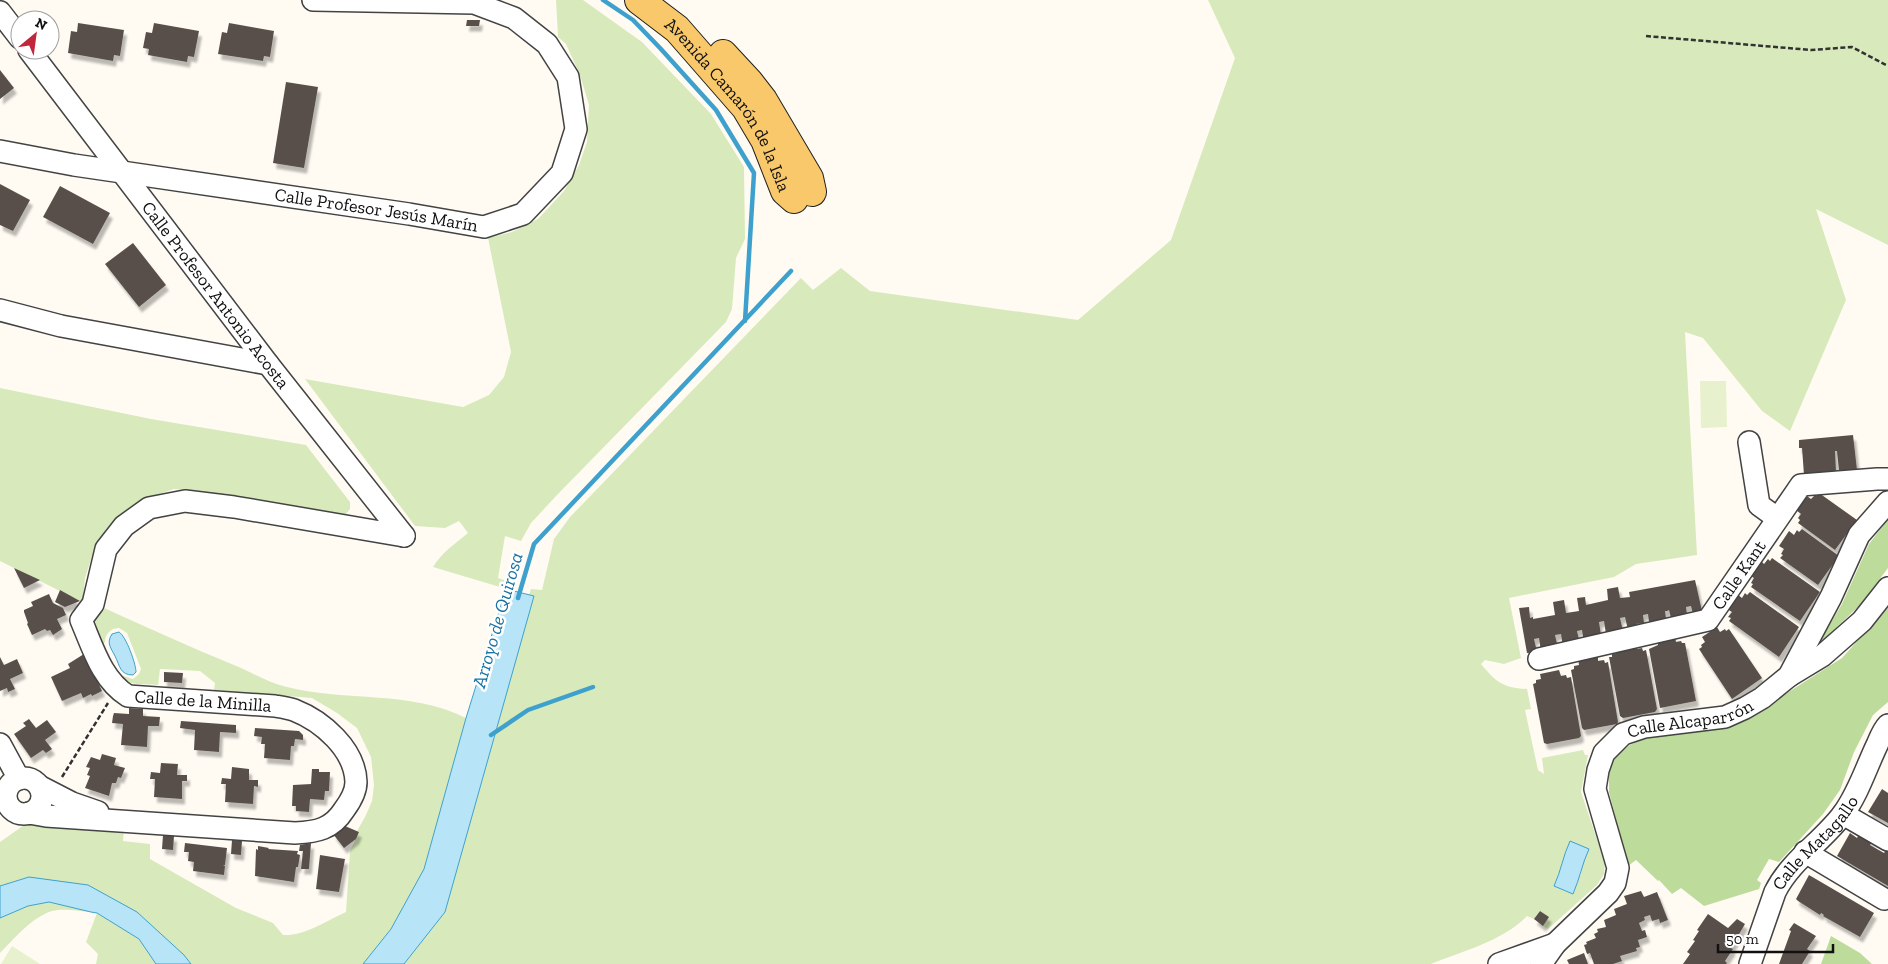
<svg xmlns="http://www.w3.org/2000/svg" width="1888" height="964" font-family="'Zilla Slab',serif">
  <defs>
    <filter id="shadow"><feDropShadow dx="3" dy="5.5" stdDeviation="1" flood-color="#0004"/></filter>
  </defs>
  <rect width="100%" height="100%" fill="#fffbf3"/>
  <path fill="#d8eabb" fill-rule="evenodd" d="M556,0h27l59,42 69,72 33,53 1,72 -9,19 -4,51 -6,13 -169,173 -26,28 -10,18 -16,-5 -7,42 15,5 -3,7 -77,-23c9,-15 22,-23 35,-34l-9,-12 -14,7 -30,-2 -110,-147 158,28 26,-12 15,-18 7,-25 -23,-114 24,-6 26,-13 26,-28 15,-26 8,-23 2,-37 -9,-30 -14,-31 -8,-7z
    M1208,0h680v245l-72,-36 30,91 -56,131 -28,-20 -59,-73 -18,-6 12,223 -61,9 -22,13 -105,21 12,60 -17,6 -19,-4 -4,4c15,18 22,24 46,25l4,20 -6,1 13,60 6,4 -2,-16 41,-8 2,5h3l-7,37 24,71 -1,11 -7,11 -49,44 -5,-3 5,-9 -8,-6 -6,8 -7,-3c-24,25 -64,35 -96,48h-1027l41,-52 88,-316 -4,-1 2,-6 11,1 12,-51 16,-22 231,-239 12,12 28,-22 29,23 208,29 93,-80 64,-182zM1563,867h17l1,8 -27,11z
    M0,388l151,31 155,26 44,57v7l-5,6 -145,-24 -26,-2 -26,9 -22,13 -20,18 -12,21 -9,28 -2,20 -3,3 -80,-40z
    M102,607c44,20 88,40 132,58 17,7 35,18 53,22 59,15 124,3 179,31l-42,151 -33,60 -28,35h-172l-7,-9 -155,-78 -29,9v-44l27,-19 97,7 -1,11 27,3v15l86,49 37,15 10,12c22,1 43,-14 63,-23l4,-61 9,-19 -2,-1 8,-14 7,-16 2,-16 -3,-28 -14,-29 -20,-15 -25,-15 -98,-8 1,-7 -15,-12 -40,-2 -2,16c-13,-1 -30,1 -40,-9l3,-1 12,4 6,-5 2,-5 -14,-36 -8,-5 -6,1c-5,3 -8,7 -8,13l-2,2 -13,-29z
    M49,902l42,10c-12,-1 -27,-4 -39,-1 -20,6 -38,28 -52,42v-35l28,-12z
    M97,913l42,26 17,25h-60l2,-10 -12,-12z"/>
  <path fill="#bddb9b" d="M1888,519v49l-28,37 -43,41 25,-42 27,-60z
    M1888,607v95l-15,13 -19,37 -14,38 -17,24 -44,48 -10,-3 -12,21 4,3 -2,6 -55,17 -23,-18 -9,6 -13,-14 -1,1 -22,-21 -8,6 -19,-74v-18l6,-17 15,-12 14,-7 96,-15 21,-11 15,-12 66,-42z
    M1831,936l29,17 12,11h-51z"/>
  <path fill="#e8f1cd" d="M1700,381h26l1,46 -26,1z
    M12,946l28,18h-39z"/>
  <path fill="#b7e4f6" stroke="#3ea1cd" d="M506,589l28,7 -89,316 -41,52h-41l28,-35 33,-60 42,-151z
    M119,632c7,4 17,32 17,40l-3,3c-13,0 -13,-9 -18,-19 -4,-8 -9,-13 -3,-22z
    M1570,841l19,8c-7,15 -9,29 -16,45l-19,-8c7,-15 9,-30 16,-45z
    M29,877l59,8 49,27 47,43 7,9h-35l-17,-25 -42,-26 -6,-1 -42,-10 -21,4 -28,12v-32z"/>
  <g fill="none" stroke-linecap="round" stroke-linejoin="round">
    <path stroke="#3ea1cd" stroke-width="4.5" d="M603,0l30,20 27,28 56,62 38,63 -9,148
      M518,598l16,-54 257,-273
      M491,735l37,-25 65,-23"/>
  </g>
  <path fill="#59504c" filter="url(#shadow)" d="M467,20h13l-1,6h-13z
    M78,23l46,7 -4,26 -6,-1 -1,6 -45,-8 3,-22 6,1z
    M154,23l45,8 -5,26 -6,-1 -1,6 -39,-7 1,-6 -6,-1 3,-16 6,1z
    M229,23l45,8 -4,26 -6,-1 -1,5 -45,-7 4,-22 5,1z
    M0,70l14,18 -14,11z
    M286,82l32,5 -14,81 -31,-5z
    M0,184l30,16 -17,31 -13,-6z
    M60,186l50,27 -17,31 -50,-27z
    M133,243l33,42 -27,22 -34,-43z
    M1853,435l4,35 -18,1 -2,-20h-2l1,21 -32,3 -2,-27h-3v-8z
    M1819,493l38,27 -22,30 -37,-27 2,-3 -2,-2 3,-4 -5,-4 4,-5 7,-9 4,3 4,-4 1,1z
    M1802,529l37,27 -21,29 -38,-27 3,-3 -2,-1 3,-5 -5,-3 10,-15 5,4 3,-5 2,2z
    M1772,558l48,34 -20,29 -49,-34 2,-3 -2,-1 3,-5 -5,-3 11,-15 4,4 4,-5 2,2z
    M14,568l26,12 -16,8z
    M1695,580l7,31 -9,3 -2,-8 -5,1 1,8 -16,3 -2,-8 -2,1h-2l1,8 -17,3 -1,-8 -5,1 1,8 -8,1v4l-8,2 -3,-13 -5,1 3,13 -17,3 -2,-13 -5,1 2,13 -17,8 -2,-13 -5,1 3,13 -17,3 -2,-13 -6,1 3,13 -17,3 -2,-13 -5,1 3,13 -10,1 -8,-45 10,-1 1,11 3,-1v2l22,-4 -2,-13 11,-2 2,13 13,-2 -2,-13 8,-1 1,8 22,-5 -1,-11 11,-2 2,11 10,-1 -1,-5z
    M60,590l20,11 -15,6 -10,-5z
    M1750,592l49,35 -20,30 -50,-36 2,-3 -3,-1 4,-5 -5,-3 10,-15 5,4 3,-5 2,2z
    M49,594l4,9 10,5 3,7 -9,4 5,10 -9,6 -3,-5 -3,1 -2,-2 -13,6 -5,-11 1,-1 -4,-11v-2l9,-4 -2,-4z
    M1717,627l3,5 5,-3 1,2 3,-2 33,49 -30,21 -33,-50 3,-2 -1,-2 4,-3 -3,-5z
    M1675,636l1,6 5,-1 1,2h3l11,58 -36,7 -11,-59 9,-4 -1,-6z
    M1636,643l1,6 5,-1 1,3 3,-1 11,59 -2,3 -32,6 -3,-2 -11,-59h3v-3l5,-1 -1,-6z
    M84,654l18,37 -10,5 -1,-2 -8,4 -2,-5 -19,8 -11,-24 19,-9 -2,-4z
    M1598,655v6l6,-1 1,3 3,-1 10,60 -1,2 -33,6 -2,-2 -11,-58 3,-1v-3l5,-1 -1,-6z
    M0,657l4,8 13,-6 6,14 -13,6 5,10 -7,3 -1,-4 -7,3z
    M1559,670l2,6 5,-1 1,3 4,-1 10,59 -2,2 -32,6 -3,-1 -11,-59 3,-1v-3l5,-1 -1,-5z
    M164,672l19,1 -1,10 -18,-1z
    M129,708l14,1v7l17,1 -1,9h-11l-1,21 -26,-2 2,-21 -11,-1 1,-7 1,-3 15,1z
    M29,719l7,9 11,-8 9,12 -11,8 7,9 -6,4 -3,-3 -12,8 -17,-24 12,-8 -3,-3z
    M181,721l55,4v8l-16,-1 -1,20 -25,-2 1,-20 -15,-2z
    M255,728l44,3 4,4v5l-8,-1 -1,7h-3l-1,14 -26,-2 1,-14h-4l1,-7 -8,-1z
    M102,754l14,4 -2,7 11,3 -4,10 -3,-1 -2,6h-4l-3,13 -24,-8 5,-12 -3,-1 3,-7 -4,-1 5,-10 9,3z
    M161,763l17,1 -1,11h10v6h-5v18l-28,-2 1,-18h-5l1,-7 9,1z
    M232,767l17,2v11h9v7l-4,-1 -1,18 -28,-2 1,-18h-5l1,-6 9,1z
    M312,769h7v3h11l-1,19h-4l-1,9 -14,-1 -1,13 -13,-1v-5h-4l1,-21 18,-1z
    M1882,789l6,4v30l-20,-11z
    M345,826l14,6 -3,7 -12,9 -11,-14z
    M1850,833l7,5 2,-4 13,8 -2,3 14,8 2,-3 2,1v35l-51,-30z
    M163,835l11,1 -1,14 -11,-1z
    M232,840l10,1 -1,14 -10,-1z
    M185,843l42,5 -2,17h-2l2,1 -1,9 -31,-4 1,-9 -6,-1 1,-9h-5z
    M311,843l-2,26h-8l2,-18h-4l1,-6z
    M258,846l11,2 -1,1 30,2 -1,3 3,1 -2,12h-2l-2,15 -39,-6 1,-27 2,1z
    M320,855l25,4 -6,33 -23,-3z
    M1809,875l65,38 -14,24 -37,-21 1,-1 -3,-2 -1,2 -22,-14 -2,-2z
    M1641,891l3,6 13,-5 11,28 -8,3 -1,-4 -7,2 -2,-6 -6,2 1,3 -6,3 3,8 3,-1 2,7 -9,3 2,7 -4,1 1,3 -17,5 2,5 -9,3h-19l-4,-11 -3,1 -3,-9 3,-1 -1,-2 10,-4 -2,-4 4,-2 -1,-3 9,-2 -2,-7 12,-5 -2,-6 13,-5 -3,-8z
    M1540,911l9,6 -6,9 -9,-7z
    M1708,914l20,14 9,-9 8,5 -14,24 2,1 -8,12 2,2 -1,1h-43l7,-10 -3,-2 8,-11 -2,-1 6,-9 -2,-1z
    M1794,923l22,13 -9,13 3,2 -8,13h-23l12,-33 -2,-1z
    M1584,953l4,11h-19l-2,-4z"/>
  <g fill="none" stroke-linecap="round" stroke-linejoin="round">
    <g stroke="#434343" stroke-width="24">
      <g id="minor">
        <path d="M0,12l20,26"/>
        <path id="s1" d="M29,50l239,314 136,172"/>
        <path id="s2" d="M0,151l74,14 335,49 75,13 39,-13 39,-41 14,-44 -8,-52 -21,-33 -33,-26 -40,-15 -161,-3"/>
        <path d="M0,310l61,16 207,38"/>
        <path d="M1749,442l10,63 18,13"/>
        <path id="s3" d="M1539,659l169,-39 93,-135 76,-6h11"/>
        <path d="M1789,676l33,-20 40,-35 26,-33"/>
        <path d="M0,744l19,35"/>
        <circle cx="24" cy="796" r="18"/>
        <path d="M39,786l33,17 26,9"/>
        <path d="M29,813l17,3 249,17c22,-1 37,-4 49,-23 6,-8 12,-18 12,-28 -1,-33 -34,-61 -62,-72 -6,-2 -13,-3 -19,-4l-147,-10c-26,-16 -35,-48 -47,-76l12,-16 13,-55 18,-23 25,-18 36,-7 49,6 170,29"/>
        <path d="M1843,814l45,26"/>
        <path d="M1805,852l79,47"/>
        <path d="M1499,964l56,-20"/>
        <path id="s4" d="M1541,964l14,-20 53,-51 7,-10 3,-15 -23,-79 3,-19 6,-17 19,-19 21,-7 81,-10 20,-9 17,-10 27,-22 42,-79 28,-62 29,-33"/>
        <path id="s5" d="M1750,964l25,-72c16,-32 47,-50 68,-78 15,-20 23,-46 34,-69 3,-7 6,-15 11,-20"/>
      </g>
    </g>
    <g stroke="#212121" stroke-width="30">
      <g id="major">
        <path id="s6" d="M639,0l38,29 69,79 19,32 20,51 9,8"/>
        <path d="M723,54l26,28 14,18 46,78 3,14"/>
      </g>
    </g>
    <path stroke="#323232" stroke-width="2.5" stroke-dasharray="5 2.5" stroke-linecap="butt" d="M1646,36l165,14 41,-3 36,19
      M62,777l46,-74"/>
    <use href="#minor" stroke="#fff" stroke-width="21"/>
    <use href="#major" stroke="#f8c86a" stroke-width="28"/>
  </g>
  <g text-anchor="middle" stroke-width="5" stroke-linejoin="round" paint-order="stroke">
    <g font-size="18" fill="#101010" stroke="#fff">
      <text dy="6" stroke="none"><textPath href="#s6" startOffset="140">Avenida Camarón de la Isla</textPath></text>
      <text dy="6" stroke="none"><textPath href="#s2" startOffset="381">Calle Profesor Jesús Marín</textPath></text>
      <text dy="6" stroke="none"><textPath href="#s1" startOffset="308">Calle Profesor Antonio Acosta</textPath></text>
      <text dy="6" stroke="none"><textPath href="#s3" startOffset="228">Calle Kant</textPath></text>
      <text transform="translate(203 701) rotate(4)" y="6">Calle de la Minilla</text>
      <text dy="6" stroke="none"><textPath href="#s4" startOffset="341">Calle Alcaparrón</textPath></text>
      <text dy="6" stroke="none"><textPath href="#s5" startOffset="140">Calle Matagallo</textPath></text>
    </g>
    <g font-size="19" font-style="italic" fill="#1873a3" stroke="#fff">
      <text transform="translate(497 620) rotate(-74)" y="7">Arroyo de Quirosa</text>
    </g>
  </g>
  <g transform="translate(35 35) rotate(29)"><circle r="24" fill="#ffffff" stroke="#9f9f9f"/>
  <path d="M0-4L9 19L0 12L-9 19Z" fill="#c1273c"/>
  <text y="-8" font-size="14" font-weight="bold" text-anchor="middle" fill="#101010">N</text>
  </g>
  <path d="M1718 944v8h115v-8" fill="none" stroke="#101010" stroke-width="2.5"/>
  <text x="1726" y="944" font-size="15" fill="#101010" stroke="#ffffff" stroke-width="4" paint-order="stroke">50 m</text>
</svg>
